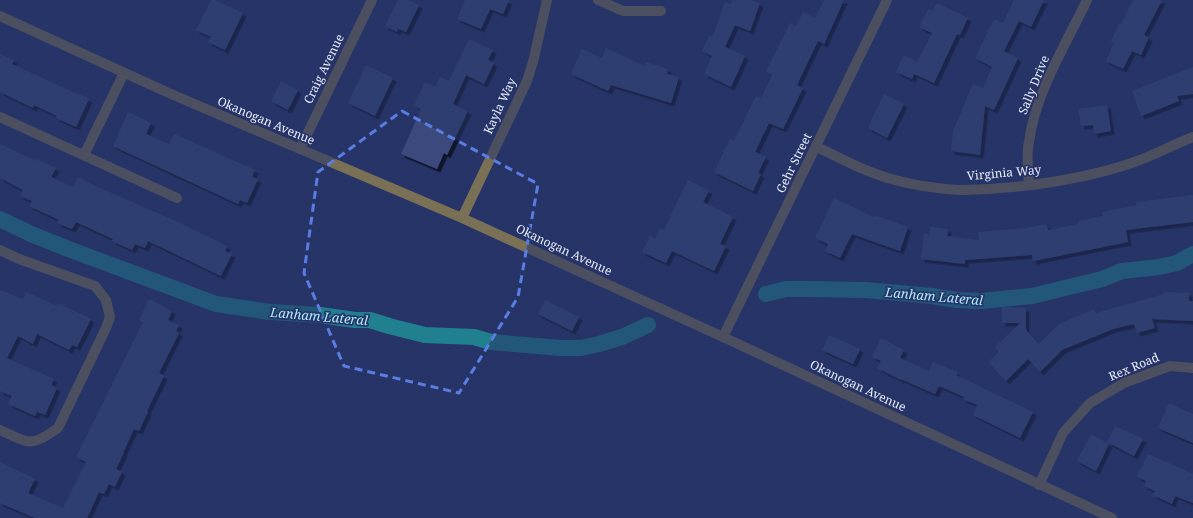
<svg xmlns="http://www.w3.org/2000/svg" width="1193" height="518" font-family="'Noto Serif',serif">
  <defs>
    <filter id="shadow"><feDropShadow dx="3.5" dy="3.5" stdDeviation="0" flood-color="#0009"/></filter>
  </defs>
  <rect width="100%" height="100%" fill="#273468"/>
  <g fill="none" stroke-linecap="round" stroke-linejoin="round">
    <path stroke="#20808f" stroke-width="16" d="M0,219l31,15 40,16 145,54 54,8 50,3 35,5h15l19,6 36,9 49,2 17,5 70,6h20l18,-4 23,-7 26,-12
      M766,294l20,-5h20l60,1 66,6 25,4 24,1 51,-5 70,-17 20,-8 37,-4 18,-4 16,-9"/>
  </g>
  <path fill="#3b497c" filter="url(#shadow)" d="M211,0h4l28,13 -18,37 -17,-8 3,-5 -15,-7z
    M398,0h10l11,5 -13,27 -8,-3 -1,3 -12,-6z
    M465,0h44l-6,14 -13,-5 -9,20 -24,-10z
    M732,0h18l10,3 -10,28 -15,-6 -10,22 20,9 -14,31 -27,-13 8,-18 -10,-5 8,-16 3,1 12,-34 6,2z
    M824,0h20l-20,44 -6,-3 -13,27 -8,17 6,3 -20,41 -14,-6 -14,29 11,5 -8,16 3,1 -8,17 -39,-19 16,-33 4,2 22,-45 5,2 11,-23 -6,-4 24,-48 6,3 7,-14 12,6z
    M1014,0h30l-13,27 -12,-6 -15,30 14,7 -24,52 -9,-4 -5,49 -29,-4 2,-20 20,-47 10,4 9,-21 -17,-9 19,-39 9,4z
    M1133,0h29l-18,35 5,2 -8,18 -9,-4 -9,18 -17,-8 8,-18 -3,-1 8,-19 2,1z
    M937,3l31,15 -8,17 -3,-1 -23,49 -20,-9 -2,5 -16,-7 8,-17 13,7 15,-29 -13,-6 9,-18 5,2z
    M469,39l24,11 -5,10 6,3 -10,21 -18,-9 -13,29 15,7 -21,44 -3,-2 -7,16 -36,-15 20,-45 -7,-4 11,-23 10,5 5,-10 9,4z
    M606,48l39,18 1,-4 22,7 -1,5 12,3 -8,26 -60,-18 -3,6 -37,-17 11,-25 20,9z
    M0,54l14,6 -2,4 65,30v-1l12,6 -13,28 -20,-9 1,-2 -23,-11 -1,3 -33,-16z
    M366,65l27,13 -18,38 -27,-13z
    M1193,67v27l-16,2 2,5 -38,15 -9,-25z
    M281,81l17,9 -10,20 -17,-9z
    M884,94l20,10 -17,34 -19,-10z
    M1107,105l4,26 -17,3 -1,-9 -12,1 -3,-17z
    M128,112l23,11 -5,11 23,10 5,-10 81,36 -3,7 6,2 -11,24 -7,-3 -2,4 -125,-58z
    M0,144l36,17 1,-2 19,9 -5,9 22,10 5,-10 11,6 91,40 47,23 -2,5 7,3 -11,22 -73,-35 -3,7 -10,-4 -3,6 -20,-9 1,-2 -37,-17 -4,7 -15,-6 2,-3 -30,-14 3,-5 -12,-5 3,-6 -23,-12z
    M688,180l21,11 -6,11 30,15 -13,27 6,2 -12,25 -42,-20 -6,12 -24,-11 8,-16 5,3 5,-11 4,2z
    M1193,195v27l-67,8 2,12 -95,19 -1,-6 -67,5v4l-44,-5 3,-26 5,2 1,-8 18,2 -1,7 32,4 -1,-8 48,-4 20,-4 2,6 30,-6v-3l25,-5 -1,-4 35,-7 -1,-3z
    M834,198l39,19 1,-2 34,12 -8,24 -48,-17 -12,24 -15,-7 3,-7 -13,-6z
    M0,290l23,9 3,-7 31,14 1,-3 33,16 -14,28 -5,-2 -3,5 -32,-16 -4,10 -15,-8 -11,22 47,21 -3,6 6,3 -12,27 -8,-3 -2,4 -27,-12 4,-8 -12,-5z
    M1164,292l25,1v8h4v20l-41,-2 3,9 -18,5 -3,-9 -21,5 -51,21 -22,22 -12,-13 -22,22 -18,-19 11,-10 -4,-5 25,-24h-18v-16l24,1v22l13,14 20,-20 35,-15 2,4 68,-19z
    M149,299l23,12 -4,9 11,5 -3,6 3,2 -20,40 5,3 -17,35 1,1 -9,19 -5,-2 -11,24h1l-8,16 6,3 -7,15 -6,-3 -5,10 -5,-2 -12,26h-52l-35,-15v-41l35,17 -7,14 35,15 23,-46 -10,-5 67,-135 -4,-2z
    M545,300l34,17 -7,14 -34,-17z
    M829,335l31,14 -7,15 -31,-14z
    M881,338l23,12 -4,8 29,13 4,-9 24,10 -1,3 77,37 -13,26 -47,-23 4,-10 -14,-6 1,-2 -25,-11 -4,8 -34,-15v1l-24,-12 4,-7 -9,-4z
    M1169,403l24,11v29l-35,-15z
    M1115,426l28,13 -9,17 -27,-14z
    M1091,434l18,10 -13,27 -19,-10z
    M1148,454l45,20v29l-18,-7 -3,8 -19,-9 2,-4 -11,-5 2,-5 -9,-4z"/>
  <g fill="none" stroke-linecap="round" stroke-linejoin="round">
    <path stroke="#7a7055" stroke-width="10" d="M598,0l25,11h38
      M0,16l171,78 291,124 261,119 389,181
      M0,117l177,81
      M817,147c25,12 50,26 78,33 18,5 50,10 69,10 55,-1 125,-11 176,-30 18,-7 35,-16 53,-23
      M300,149l72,-149
      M84,155l40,-82
      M1029,185c-1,-15 -3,-29 0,-43 6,-48 37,-98 58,-142
      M462,218l65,-137 6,-19 14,-62
      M0,250l19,9 76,27 11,14 4,17 -4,11 -48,100c-28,20 -29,15 -58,2
      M723,337l164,-337
      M1039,485l24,-52 27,-30 34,-20 46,-17 23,2"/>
  </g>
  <path d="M0 0H1193V518H0ZM402,111l136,73 -20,113 -59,96 -115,-27 -40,-93 14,-101z" fill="#273468" fill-opacity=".55" fill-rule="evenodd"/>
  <path fill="none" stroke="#5a7de2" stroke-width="3" stroke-dasharray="8 5" stroke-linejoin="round" d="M402,111l136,73 -20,113 -59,96 -115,-27 -40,-93 14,-101z"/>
  <g text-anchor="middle" stroke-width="3.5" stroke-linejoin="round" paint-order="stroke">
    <g font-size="12" fill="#e7ecf9" stroke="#273468">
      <text transform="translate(324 69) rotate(-64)" y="4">Craig Avenue</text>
      <text transform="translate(1034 85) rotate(-68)" y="4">Sally Drive</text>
      <text transform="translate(500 106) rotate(-65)" y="4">Kayla Way</text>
      <text transform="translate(266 121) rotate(23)" y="4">Okanogan Avenue</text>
      <text transform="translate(794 163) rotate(-64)" y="4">Gehr Street</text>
      <text transform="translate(1004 173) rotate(-5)" y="4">Virginia Way</text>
      <text transform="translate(564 250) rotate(25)" y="4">Okanogan Avenue</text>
      <text transform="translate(1134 367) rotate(-23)" y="4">Rex Road</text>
      <text transform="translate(858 386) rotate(25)" y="4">Okanogan Avenue</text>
    </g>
    <g font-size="13" font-style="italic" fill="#abeffc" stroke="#273468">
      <text transform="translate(934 296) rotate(5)" y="5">Lanham Lateral</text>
      <text transform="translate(319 316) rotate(5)" y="5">Lanham Lateral</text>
    </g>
  </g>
</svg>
